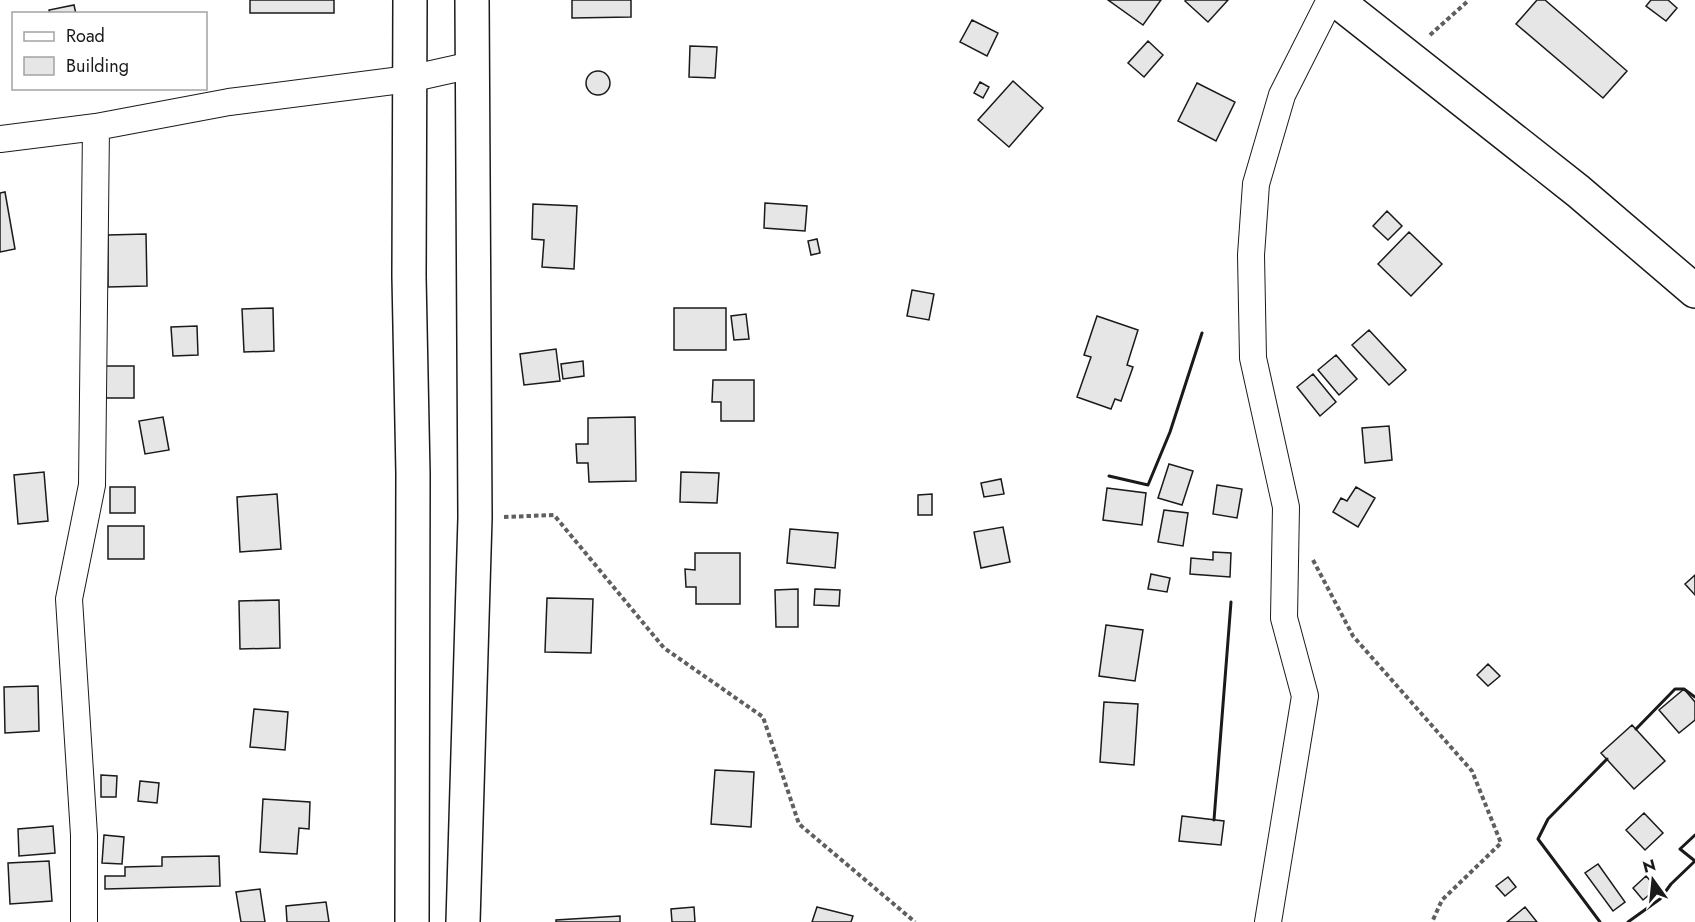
<svg xmlns="http://www.w3.org/2000/svg" width="1695" height="922" font-family="Jost,sans-serif">
  <rect width="100%" height="100%" fill="#fff"/>
  <path fill="#e6e6e6" stroke="#1a1a1a" stroke-width="1.5" d="M250,0h84v13h-84z
    M572,0h59v17l-59,1z
    M1108,0h53l-18,25z
    M1186,0h42l-20,22 -23,-21z
    M1537,0h8l82,71 -24,27 -87,-74z
    M1651,0h17l9,8 -11,13 -20,-15z
    M74,5l2,9h-26l-1,-4z
    M972,20l26,13 -11,23 -27,-14z
    M1148,41l15,14 -19,22 -16,-14z
    M690,46l27,1 -2,31 -26,-1z
    M586 83a12 12 0 1 1 24 0a12 12 0 1 1-24 0Z
    M1013,81l30,27 -34,39 -31,-27z
    M980,82l9,5 -6,11 -9,-5z
    M1197,83l38,19 -19,39 -38,-20z
    M5,192l10,57 -15,3v-59z
    M765,203l42,3 -2,25 -41,-3z
    M533,204l44,2 -3,63 -32,-2 2,-27 -12,-1z
    M1387,211l15,15 -14,14 -15,-14z
    M1409,232l33,32 -31,32 -33,-32z
    M146,234l1,52 -39,1v-52z
    M817,239l3,14 -9,2 -3,-14z
    M912,290l22,4 -5,26 -22,-4z
    M273,308l1,43 -30,1 -2,-43z
    M674,308h52v42h-52z
    M746,314l3,25 -15,1 -3,-24z
    M1097,316l41,14 -11,35 6,2 -12,34 -6,-2 -4,10 -34,-12 14,-40 -7,-2z
    M197,326l1,29 -25,1 -2,-29z
    M1369,330l37,40 -17,15 -37,-40z
    M556,349l4,32 -36,4 -4,-31z
    M1336,355l21,24 -18,16 -21,-25z
    M583,361l1,15 -21,3 -2,-15z
    M105,366h29v32h-29z
    M1313,374l23,28 -16,14 -23,-29z
    M713,380h41v41h-33v-19h-9z
    M163,417l6,33 -24,4 -6,-33z
    M635,417l1,64 -47,1 -1,-19h-11l-1,-19h12v-26z
    M1389,426l3,34 -27,3 -3,-35z
    M1169,464l24,7 -11,34 -24,-7z
    M44,472l4,49 -30,3 -4,-49z
    M681,472l38,1 -2,30 -37,-1z
    M1001,479l3,15 -20,3 -3,-14z
    M1217,485l25,4 -5,29 -24,-4z
    M110,487h25v26h-25z
    M1356,487l19,11 -17,29 -25,-15 8,-14 6,3z
    M1107,488l39,5 -4,32 -39,-5z
    M277,494l4,55 -41,3 -3,-55z
    M932,494v21h-14v-20z
    M1164,510l24,3 -5,33 -25,-4z
    M108,526h36v33h-36z
    M1003,527l7,35 -29,6 -7,-36z
    M790,529l48,4 -3,35 -48,-5z
    M1213,552l18,1 -1,24 -40,-3 1,-16 22,2z
    M695,553h45v51h-44v-17h-10l-1,-18 10,1z
    M1151,574l19,4 -3,14 -19,-3z
    M1695,575v20l-10,-11z
    M798,589v38h-22l-1,-37z
    M815,589l25,1 -1,16 -25,-1z
    M547,598l46,1 -2,54 -46,-1z
    M279,600l1,48 -40,1 -1,-48z
    M1106,625l37,5 -8,51 -36,-5z
    M1488,664l12,12 -12,10 -11,-11z
    M38,686l1,45 -34,2 -1,-46z
    M1684,689l11,13v18l-16,13 -20,-23z
    M1104,702l34,2 -4,61 -34,-3z
    M254,709l34,3 -3,38 -35,-3z
    M1632,725l33,36 -31,28 -33,-36z
    M715,770l39,2 -3,55 -40,-3z
    M101,775l16,1 -1,21h-15z
    M140,781l19,2 -2,20 -19,-2z
    M263,799l47,3 -1,27 -10,-1 -2,26 -37,-2z
    M1644,813l19,20 -18,17 -19,-20z
    M1182,816l42,5 -3,24 -42,-4z
    M53,826l2,27 -36,3 -1,-27z
    M104,835l20,2 -2,27 -20,-1z
    M219,856l1,30 -115,3v-13h20v-9l37,-1v-9z
    M49,861l3,40 -42,3 -2,-41z
    M1598,864l27,38 -12,9 -28,-38z
    M1646,876l11,12 -14,12 -10,-12z
    M1508,877l8,10 -11,9 -9,-10z
    M260,889l5,33h-24l-5,-30z
    M326,902l3,20h-42l-1,-16z
    M694,907l1,15h-23l-1,-13z
    M817,907l36,9 -2,6h-39z
    M1525,907l12,15h-30z
    M620,916v6h-64v-2z"/>
  <g fill="none" stroke-linecap="round" stroke-linejoin="round">
    <g stroke="#1a1a1a" stroke-width="28">
      <path id="street" d="M0,139l96,-12 133,-25 180,-23 63,-14
        M84,922v-87l-15,-236 23,-114 4,-358
        M1268,922l37,-226 -21,-78 2,-111 -33,-149 -2,-103 5,-71 26,-89 48,-95"/>
    </g>
    <g stroke="#1a1a1a" stroke-width="36">
      <path id="secondary" d="M410,0l-1,277 4,197 -1,448
        M1336,0l242,191 117,100
        M463,922l12,-404 -3,-518"/>
    </g>
    <path stroke="#5f5f5f" stroke-width="4" stroke-dasharray="4.5 3" stroke-linecap="butt" d="M1430,35l39,-35
      M504,517l50,-2 110,133 99,69 36,107 116,98
      M1313,560l40,76 119,135 29,72 -59,57 -10,22"/>
    <use href="#street" stroke="#fff" stroke-width="26"/>
    <use href="#secondary" stroke="#fff" stroke-width="33"/>
    <path stroke="#1a1a1a" stroke-width="3" d="M1109,476l39,9 22,-53 32,-99
      M1636,729l39,-40h9l11,8
      M1214,820l17,-218
      M1600,922l-62,-83 10,-20 59,-60
      M1628,922l32,-23 11,-15 24,-23 -15,-12 15,-14"/>
  </g>
  <rect x="12" y="12" width="195" height="78" fill="#ffffff" stroke="#a3a3a3" stroke-width="1.5"/>
  <rect x="24" y="32" width="30" height="9" fill="#ffffff" stroke="#a3a3a3" stroke-width="1.5"/>
  <text x="66" y="42" font-size="18" fill="#1a1a1a">Road</text>
  <rect x="24" y="57" width="30" height="18" fill="#e6e6e6" stroke="#a3a3a3" stroke-width="1.5"/>
  <text x="66" y="72" font-size="18" fill="#1a1a1a">Building</text>
  <g transform="translate(1653 880) rotate(345)" stroke="#ffffff" stroke-width="4.5" paint-order="stroke">
  <path d="M0-4.5L10 22L0 15L-10 22Z" fill="#1a1a1a"/>
  <text y="-9" font-size="16" font-weight="bold" text-anchor="middle" fill="#1a1a1a">N</text>
  </g>
</svg>
